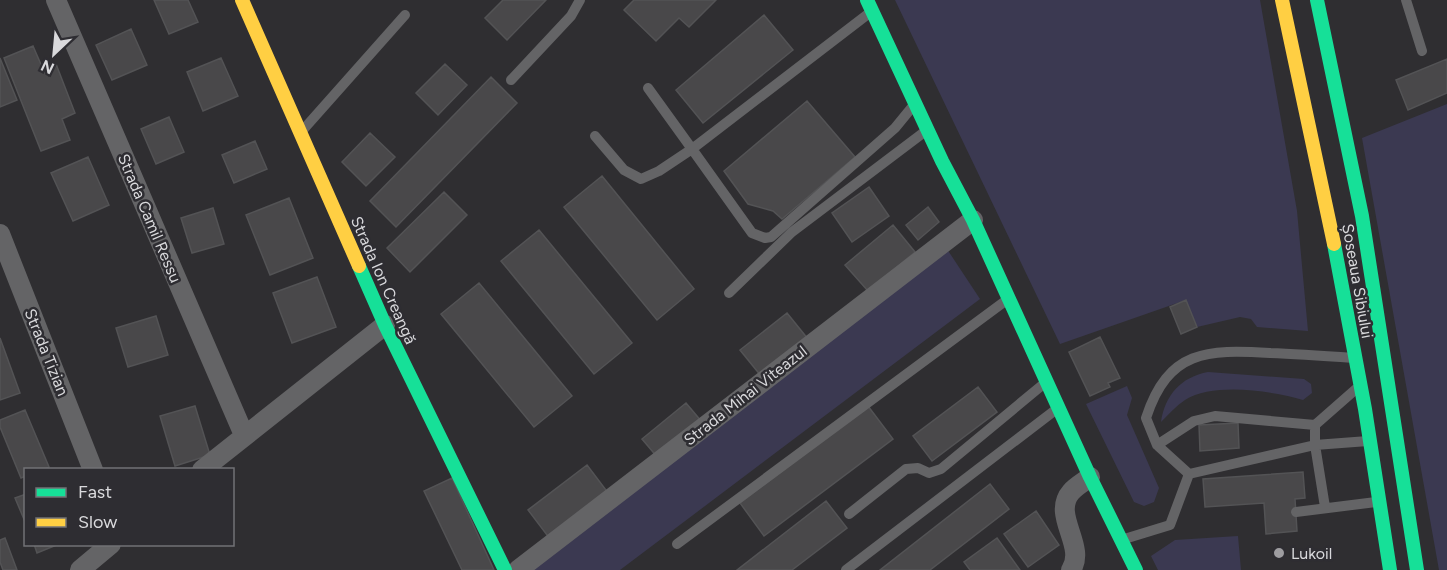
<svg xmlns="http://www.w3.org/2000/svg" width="1447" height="570" font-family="Figtree,sans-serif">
  <rect width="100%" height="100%" fill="#2f2e31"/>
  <path fill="#3b3951" d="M895,0h365l37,211 11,120 -51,-4 -6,-8 -11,-2 -43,10 -11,-27 -126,44z
    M1447,104v466h-8l-77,-432z
    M945,246l35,53 -360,271h-90z
    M1208,372l96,7 7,5 1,9 -9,7c-31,-9 -89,-18 -118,0 -9,6 -16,14 -24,22 4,-27 20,-45 47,-50z
    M1127,386l5,12 -5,17 32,73 -5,14 -10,4 -10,-4 -48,-98z
    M1238,536l3,34h-83l-7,-14 24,-16z"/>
  <path fill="#49484a" stroke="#535355" stroke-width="1.5" d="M154,0h34l10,22 -29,12z
    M503,0h43l-39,40 -22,-22z
    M634,0h82l-27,27 -10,-9 -23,23 -32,-31z
    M764,15l29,35 -90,73 -27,-33z
    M131,29l16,36 -35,15 -16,-35z
    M33,46l10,23 13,-5 19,49 -13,6 8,21 -29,11 -37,-93z
    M0,58l17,42 -17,7z
    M221,58l17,38 -35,15 -16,-39z
    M1447,59v34l-39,17 -12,-30z
    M445,64l22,21 -29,30 -22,-22z
    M491,77l26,26 -121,124 -26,-26z
    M807,101l48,56 -73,62 -9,-8 -25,-7 -24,-33z
    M169,117l15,35 -28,12 -15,-35z
    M370,133l25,24 -29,29 -24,-24z
    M255,141l12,28 -33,14 -12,-28z
    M88,157l21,48 -36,16 -22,-48z
    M602,176l92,113 -37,31 -93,-113z
    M869,187l20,29 -37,26 -20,-29z
    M444,192l23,23 -57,57 -23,-24z
    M289,198l24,60 -43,17 -24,-60z
    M928,207l11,15 -21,18 -12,-15z
    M213,208l11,36 -32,9 -11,-35z
    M893,225l22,27 -47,39 -23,-26z
    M539,230l93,113 -38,31 -93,-113z
    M317,277l19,50 -44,16 -19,-50z
    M479,283l93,113 -38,31 -93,-113z
    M1186,300l11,27 -16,7 -11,-27z
    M787,313l21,26 -47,37 -21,-26z
    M156,316l12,39 -40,12 -12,-39z
    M1100,337l20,41 -12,5 2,4 -20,9 -21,-44z
    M0,338l20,55 -20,7z
    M978,387l19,25 -65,49 -19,-25z
    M686,403l16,19 -44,36 -16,-19z
    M195,406l15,49 -35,11 -15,-50z
    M868,406l25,33 -129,97 -24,-33z
    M25,410l24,57 -6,3h-17v6l-5,2 -21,-51v-7z
    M1238,423l1,25 -39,3 -1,-26z
    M587,465l22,29 -59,45 -22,-29z
    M1303,472l2,26 -10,1 2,32 -31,3 -2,-31 -59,4 -2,-28z
    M452,478l42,92h-32l-38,-79z
    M990,484l19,25 -79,61h-50z
    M26,494v30l-11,-26z
    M826,501l21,27 -55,42h-55z
    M1036,511l23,34 -31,22 -24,-33z
    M5,538l12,32h-14l-3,-8v-22z
    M997,538l23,32h-50l-6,-8z
    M34,544h25l-22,9z"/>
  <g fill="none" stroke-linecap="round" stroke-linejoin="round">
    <path stroke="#646466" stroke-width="10" d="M1406,0l16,51
      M872,11l-180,138 60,84 13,5 6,-1 124,-109 18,-22
      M511,80l60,-64 9,-16
      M302,131l103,-116
      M595,136l29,34 17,9 18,-8 33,-22 -44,-61
      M729,293l63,-61 135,-102
      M1157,445l37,-24 21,-5 100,9
      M1189,474l-32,-29 -11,-27c22,-68 61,-69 124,-65 28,1 56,3 84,5
      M1325,507l-10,-62v-20l41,-36
      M1296,512l80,-10
      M849,514l57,-45 12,-1 11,5 12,-4 105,-87
      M1121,540l49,-15 19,-51 126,-29 53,-4
      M677,544l331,-245
      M846,570l212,-162"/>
    <path stroke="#646466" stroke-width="20" d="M56,0l188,435
      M0,234l93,236
      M202,470l183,-145
      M80,570l31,-26
      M518,570l455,-350
      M1071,570c16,-24 -20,-55 0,-78 5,-6 13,-10 19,-15"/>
    <path stroke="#16e098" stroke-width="14" d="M867,0l75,161 31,59 117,257 46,93
      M1317,0l45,216 55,354
      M1334,244l31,165 25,161
      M359,266l26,59 120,245"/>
    <path stroke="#ffcf43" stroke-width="14" d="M242,0l117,266
      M1282,0l52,244"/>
  </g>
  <circle fill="#9e9da0" stroke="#2e2d32" stroke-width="2" cx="1279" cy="553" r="6"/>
  <g text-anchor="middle" stroke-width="5" stroke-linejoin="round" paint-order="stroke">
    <g font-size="16" fill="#d9d9dc" stroke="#2e2d32">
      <text transform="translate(150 218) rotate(67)" y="6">Strada Camil Ressu</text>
      <text transform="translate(384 280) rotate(66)" y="6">Strada Ion Creangă</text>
      <text transform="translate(1358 281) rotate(80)" y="6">Șoseaua Sibiului</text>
      <text transform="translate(47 352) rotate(68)" y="6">Strada Tizian</text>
      <text transform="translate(745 395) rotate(-38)" y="6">Strada Mihai Viteazul</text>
    </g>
    <g font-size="16" fill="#d9d9dc" stroke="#2e2d32" text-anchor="start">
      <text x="1291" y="559">Lukoil</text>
    </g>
  </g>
  <rect x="24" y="468" width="210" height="78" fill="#2e2d32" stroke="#727276" stroke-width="1.5"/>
  <rect x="36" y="488" width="30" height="9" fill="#16e098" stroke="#727276" stroke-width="1.5"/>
  <text x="78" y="498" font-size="18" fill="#d9d9dc">Fast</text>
  <rect x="36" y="518" width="30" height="9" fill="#ffcf43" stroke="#727276" stroke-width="1.5"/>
  <text x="78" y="528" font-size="18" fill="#d9d9dc">Slow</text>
  <g transform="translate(54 54) rotate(206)" stroke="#2e2d32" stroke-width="4.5" paint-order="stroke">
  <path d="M0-4.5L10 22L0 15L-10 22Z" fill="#d9d9dc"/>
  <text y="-9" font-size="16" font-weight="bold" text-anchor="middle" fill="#d9d9dc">N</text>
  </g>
</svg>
